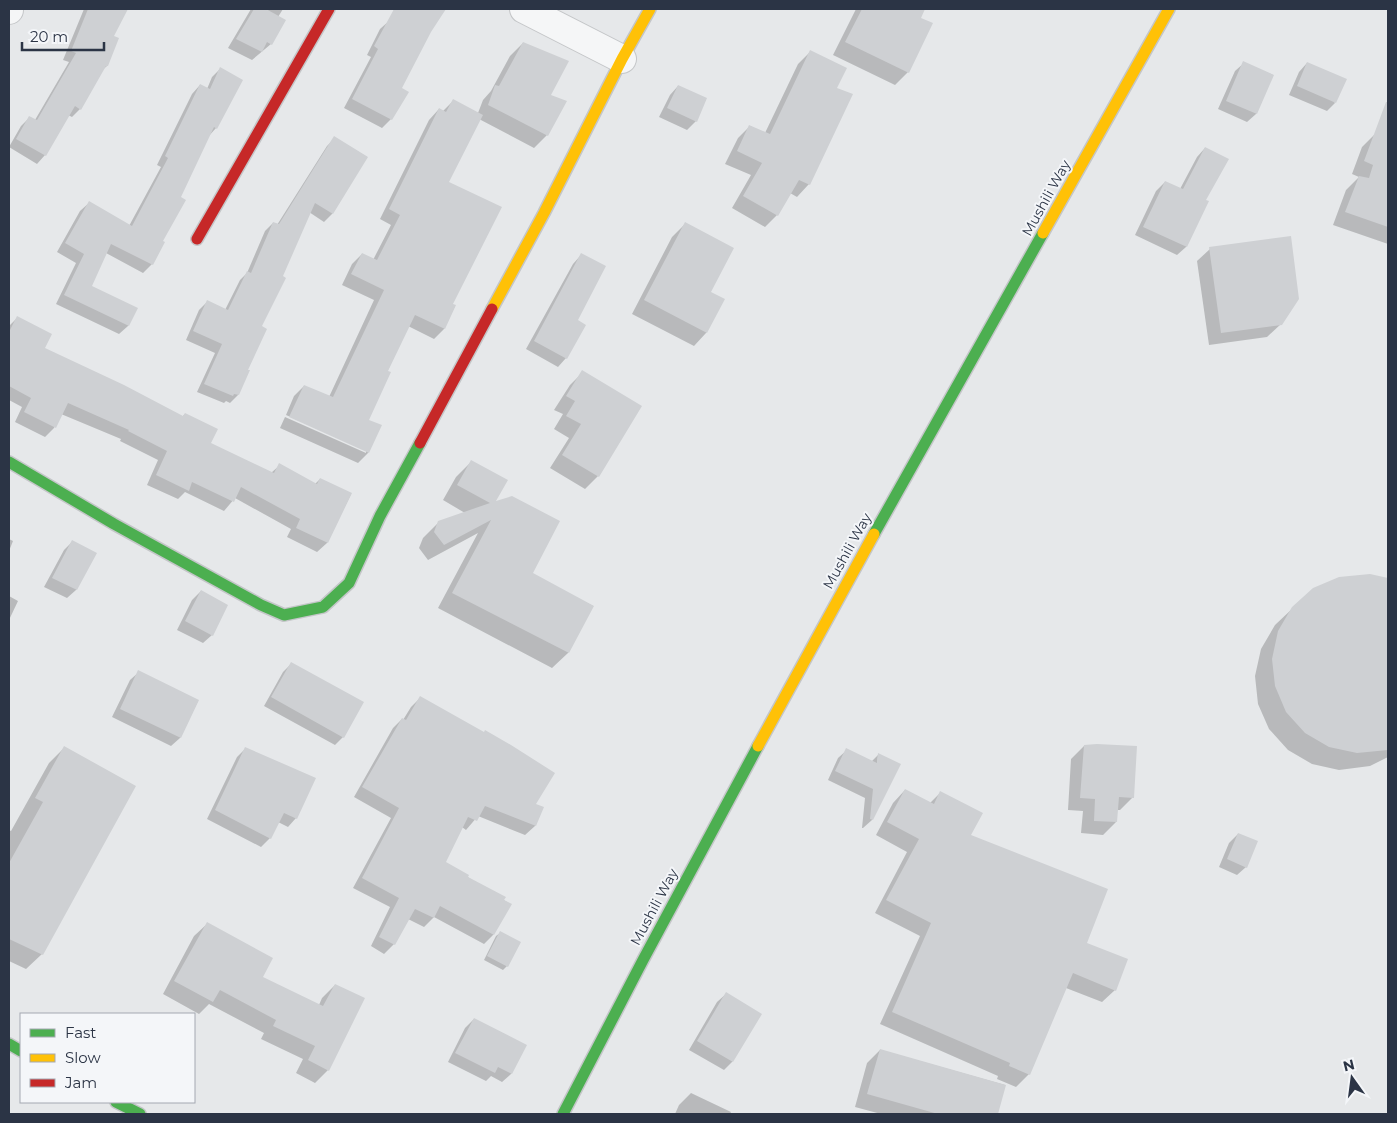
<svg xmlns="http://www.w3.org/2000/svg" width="1397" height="1123" font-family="Montserrat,sans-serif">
  <rect width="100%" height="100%" fill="#e6e8ea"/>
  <path fill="#0003" d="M84,9h42l-14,27 -5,30 -6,5 -21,38 -8,8 -4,-2 -23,40 -8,9 -28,-17 12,-21 9,-9 5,3 34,-58 -6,-2z
    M251,9h32l-5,8 6,4 -13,23 -19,16 -24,-12z
    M403,9h42l-15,23 -30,57 -9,30 -9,9 -38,-20 27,-51 -4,-2 13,-26 9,-8 5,2z
    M856,9h43l32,15 -23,48 -13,13 -62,-30z
    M523,43l26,52 -2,40 -13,13 -55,-29 -32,63 5,123 3,1 -11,23 -10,10 -26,-13 -21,46 -19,49 12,5 -12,27 -10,10 -78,-35 5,-11 81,36v-3l-80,-35 8,-19 10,-10 25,11 45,-97 -32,-15 10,-21 10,-10 11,6 18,-35 -11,-6 49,-99 10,-11 4,2 10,-10 25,12 5,-13 8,-9 19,-35z
    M810,52l26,36 -27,96 -12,13 -7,-4 -13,22 -12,12 -33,-19 19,-33 -26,-11 13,-26 12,-12 15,7 33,-69z
    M1244,63l29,12 -17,39 -9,8 -29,-13 17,-38z
    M1307,63l28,40 -8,8 -38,-16 10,-23z
    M221,68l-5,60 -8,9 -29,60 -27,67 -9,9 -37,-20 -16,34 46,21 -8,18 -9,8 -63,-30 20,-41 -19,-11 23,-41 9,-8 40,23 32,-59 -4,-2 35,-71 8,-9 7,4 5,-12z
    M678,86l28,13 -10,22 -9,9 -28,-13 11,-22z
    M1375,134l13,5v105l-55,-19 13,-35 13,-13 -7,-3 10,-27z
    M335,138l32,19 -35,57 -8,8 -15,-10 -49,115 -22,68 -8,8 -4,-2 -2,2 -27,-11 18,-39 -29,-13 13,-30 8,-8 18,8 15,-30 7,-7 18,-42 8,-8 4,2 50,-79z
    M1205,148v53l2,1 -21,45 -9,8 -42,-20 21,-44 9,-9 15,7 17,-32z
    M685,224l24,69 14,7 -17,33 -12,13 -62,-32 40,-77z
    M1210,249l71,75 -14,13 -58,8 -12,-84z
    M581,255l-5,66 -10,37 -8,9 -32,-18 47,-85z
    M18,317l25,32 139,68 3,-3 24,30 62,29 9,-8 35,19 5,-5 31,15 -24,49 -10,9 -30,-15 4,-8 -56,-31 -11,13 -39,-19 -7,7 -31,-14 11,-25 -38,-19 1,-2 -60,-25 -7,14 -9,9 -30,-15 7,-15 -13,-7v-74z
    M583,372l15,104 -13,13 -35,-21 19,-30 -15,-9 9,-15 -9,-4 16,-25z
    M472,461l59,113 62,32 -25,47 -16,15 -114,-60 40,-75 -50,27 -9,-12 4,-10 16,-16 26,-9 -22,-13 13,-23z
    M9,539l4,2 -4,10z
    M72,542l23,12 -19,36 -9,8 -23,-11 20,-37z
    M1370,575l18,5v177l-18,9 -31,4 -27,-6 -24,-14 -19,-21 -11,-25 -3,-28 6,-27 14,-24 18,-17z
    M201,591l11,44 -9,8 -26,-13 15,-30z
    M9,596l9,5 -9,19z
    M291,664l52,73 -8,8 -71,-39 19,-34z
    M139,672l59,29 -18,37 -9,8 -59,-29 18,-37z
    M420,698l114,106 8,4 -7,18 -10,9 -47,-19 -12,14 -4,-3 -18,35 66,42 -17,31 -9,9 -50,-27 -10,10 -16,-8 -14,25 -10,10 -13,-8 19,-39 -37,-19 38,-70 -37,-21 39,-69 9,-9 1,1 8,-13z
    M1084,746l49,51 -13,13h-3l-1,12 -13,13 -22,-2 2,-22 -15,-1 3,-51z
    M64,748l-22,206 -16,15 -17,-8v-131l2,1 38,-68z
    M246,748l50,70 -8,9 -10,-5 -8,16 -9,9 -54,-28 30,-62z
    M847,750l24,12 7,-7 -6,65 -9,8h-1l3,-30 -37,-18 10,-22z
    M905,790l25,13 11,-11 28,43 146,155 -13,12 -36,-14 -37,86 -13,13 -19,-8 1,-3 -118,-52 40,-88 -45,-23 32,-61 -31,-17 17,-32z
    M1238,834l8,33 -9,8 -18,-8 10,-24z
    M207,924l54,53 58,28 3,-7 13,-13 -7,85 -13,13 -19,-10 7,-14 -42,-20 3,-6 -55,-29 -10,10 -36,-20 31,-58z
    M500,933l20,10 -13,23 -4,4 -19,-10 12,-24z
    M726,994l34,20 -28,48 -8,8 -35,-20 28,-48z
    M474,1019l51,26 -14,29 -9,8 -11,-6 -5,5 -38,-19 17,-34z
    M880,1050l125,35 -9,29h-115l-26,-7 12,-44z
    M691,1093l40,19 -1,2h-55l4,-9z"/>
  <path fill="#ced0d3" d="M88,9h40l-14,27 5,2 -11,28h-2l-25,44 -6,-4 -29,50 -30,-17 13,-23 8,4 39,-67 -5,-2z
    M254,9h12l20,11 -14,25 -5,-3 -5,10 -26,-13z
    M394,9h52l-15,23 -29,56 7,4 -17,28 -40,-21 26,-50 -4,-3z
    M862,9h63l-4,9 12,5 -24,50 -64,-31z
    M523,42l46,19 -18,34 16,6 -19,35 -60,-31 7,-20 4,1z
    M810,50l37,18 -10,20 16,6 -43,91 -11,-5 -21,36 -35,-20 19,-33 -25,-12 12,-26 21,9z
    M1243,61l31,14 -17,39 -31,-13z
    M1307,62l40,17 -11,24 -39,-17z
    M220,67l23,13 -26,49 -3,-2 -33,70 5,3 -23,41 2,1 -12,23 -42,-21 -19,42 46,22 -9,18 -65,-31 20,-41 -19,-11 24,-42 43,25 36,-68 -3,-2 35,-72 10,5z
    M678,85l29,13 -10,24 -30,-14z
    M453,99l30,16 -34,67 53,25 -49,97 3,1 -11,24 -30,-14 -27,56 3,1 -22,48 13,5 -13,28 -80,-36 15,-32 29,12 51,-107 -33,-16 11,-21 15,7 23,-45 -11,-6 50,-101 7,4z
    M1386,102h2v125l-43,-15 14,-36 10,2 4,-13 -9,-4z
    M334,136l34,21 -35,57 -18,-11 -32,73 3,2 -24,48 5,3 -19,41h2l-11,25 -5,-1 -1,2 -29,-12 18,-40 -29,-13 14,-31 21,10 19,-39 4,2 22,-51 6,2z
    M1205,147l24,12 -23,41 3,1 -22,46 -44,-20 22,-46 18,8z
    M685,222l49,26 -23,44 14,7 -18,34 -63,-33z
    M1291,236l8,63 -17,26 -61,8 -12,-86z
    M581,253l25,13 -28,54 8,5 -19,34 -33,-18z
    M17,316l35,18 -7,14 79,37 59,31 2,-3 33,16 -7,14 63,30 5,-10 38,21 3,-6 32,15 -24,50 -32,-15 4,-9 -59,-32 -7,15 -42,-20 -3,9 -33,-16 11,-24 -39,-20 1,-1 -61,-27 -12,25 -32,-16 7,-14 -22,-12v-54z
    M582,370l60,36 -43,71 -37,-22 19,-31 -15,-8 9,-15 -9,-5z
    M471,460l37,20 -12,21 16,-5 48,25 -27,52 61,33 -25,47 -117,-60 39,-73 -47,25 -10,-13 4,-11 52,-18 -33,-18z
    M72,540l25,13 -20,37 -25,-12z
    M1370,574l18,4v172l-31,3 -28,-6 -24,-14 -19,-21 -11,-26 -3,-27 6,-28 14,-24 21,-19 26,-11z
    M201,590l27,15 -15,31 -28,-15z
    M291,662l73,40 -20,36 -73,-41z
    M138,670l61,30 -18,38 -61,-29z
    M420,696l64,36 1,-2 26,15 44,28 -19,31 8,3 -8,19 -51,-20 -8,15 -9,-4 -22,45 23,13 -1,2 38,20 -2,3 8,4 -18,31 -54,-29 -6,12 -19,-9 -20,36 -16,-8 20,-39 -37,-20 37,-70 -37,-21 40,-69 4,2z
    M1097,744l40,2 -3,52 -15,-1 -2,25 -23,-1 1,-22 -15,-1 4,-53z
    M64,746l72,40 -93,169 -34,-16v-76l34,-61 -8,-4z
    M245,747l71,31 -19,41 -13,-6 -13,26 -56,-29z
    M846,748l31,15 1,-10 23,11 -28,56 -3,-1 3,-30 -38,-18z
    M905,789l29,15 6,-13 43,22 -12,22 137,54 -21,54 41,16 -12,32 -43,-18 -43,102 -21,-9 1,-3 -118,-51 39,-89 -45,-23 33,-61 -32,-17z
    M1238,833l20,8 -11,27 -20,-9z
    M207,922l66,36 -10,19 60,29 12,-22 30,14 -36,73 -21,-11 7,-14 -42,-20 3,-6 -56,-30 -7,12 -39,-21z
    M500,931l21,11 -13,25 -21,-11z
    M726,992l36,22 -29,48 -36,-21z
    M474,1018l53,27 -15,29 -14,-7 -3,6 -40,-20z
    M880,1049l126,36 -8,29h-60l-71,-20z"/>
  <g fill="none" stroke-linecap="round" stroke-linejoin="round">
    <g stroke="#c4c6c8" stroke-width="30">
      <path id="street" d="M524,9l98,50
        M9,10v-1"/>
    </g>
    <g stroke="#c4c6c8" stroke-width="14">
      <path id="fast" d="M9,462l105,62 147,81 23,10 39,-8 26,-24 31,-67 40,-73
        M874,534l169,-301
        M9,1044l12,7
        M116,1102l24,12
        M563,1114l80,-154 115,-214"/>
    </g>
    <g stroke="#c4c6c8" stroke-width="14">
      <path id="slow" d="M1043,233l126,-224
        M492,309l52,-96 78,-154 28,-50
        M758,746l116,-212"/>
    </g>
    <g stroke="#c4c6c8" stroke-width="14">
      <path id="jam" d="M197,239l132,-230
        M420,443l72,-134"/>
    </g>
    <use href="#street" stroke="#f5f6f7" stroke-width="28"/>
    <use href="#fast" stroke="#4caf50" stroke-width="11"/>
    <use href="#slow" stroke="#ffc107" stroke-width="11"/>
    <use href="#jam" stroke="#c62828" stroke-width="11"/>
  </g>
  <g text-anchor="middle" stroke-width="4" stroke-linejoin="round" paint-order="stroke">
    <g font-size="14" fill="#2b3445" stroke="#f4f6f9">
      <text transform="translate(1046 198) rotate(-61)" y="5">Mushili Way</text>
      <text transform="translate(847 551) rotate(-61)" y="5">Mushili Way</text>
      <text transform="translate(654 907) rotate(-62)" y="5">Mushili Way</text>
    </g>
  </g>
  <rect width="1397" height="1123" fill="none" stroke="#2b3445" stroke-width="20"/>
  <rect x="20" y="1013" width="175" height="90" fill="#f4f6f9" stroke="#a4a8b1"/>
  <rect x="30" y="1029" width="25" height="8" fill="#4caf50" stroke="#a4a8b1"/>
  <text x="65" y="1038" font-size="15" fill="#2b3445">Fast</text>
  <rect x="30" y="1054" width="25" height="8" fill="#ffc107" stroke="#a4a8b1"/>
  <text x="65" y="1063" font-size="15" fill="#2b3445">Slow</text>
  <rect x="30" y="1079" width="25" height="8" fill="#c62828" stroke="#a4a8b1"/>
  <text x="65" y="1088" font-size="15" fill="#2b3445">Jam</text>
  <g transform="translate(1352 1078) rotate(346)" stroke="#f4f6f9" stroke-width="4" paint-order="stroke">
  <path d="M0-4L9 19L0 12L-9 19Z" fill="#2b3445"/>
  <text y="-8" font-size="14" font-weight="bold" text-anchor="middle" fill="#2b3445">N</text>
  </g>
  <path d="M22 42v8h82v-8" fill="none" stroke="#2b3445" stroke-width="2.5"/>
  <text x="30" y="42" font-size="15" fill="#2b3445" stroke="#f4f6f9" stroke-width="4" paint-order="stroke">20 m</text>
</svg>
